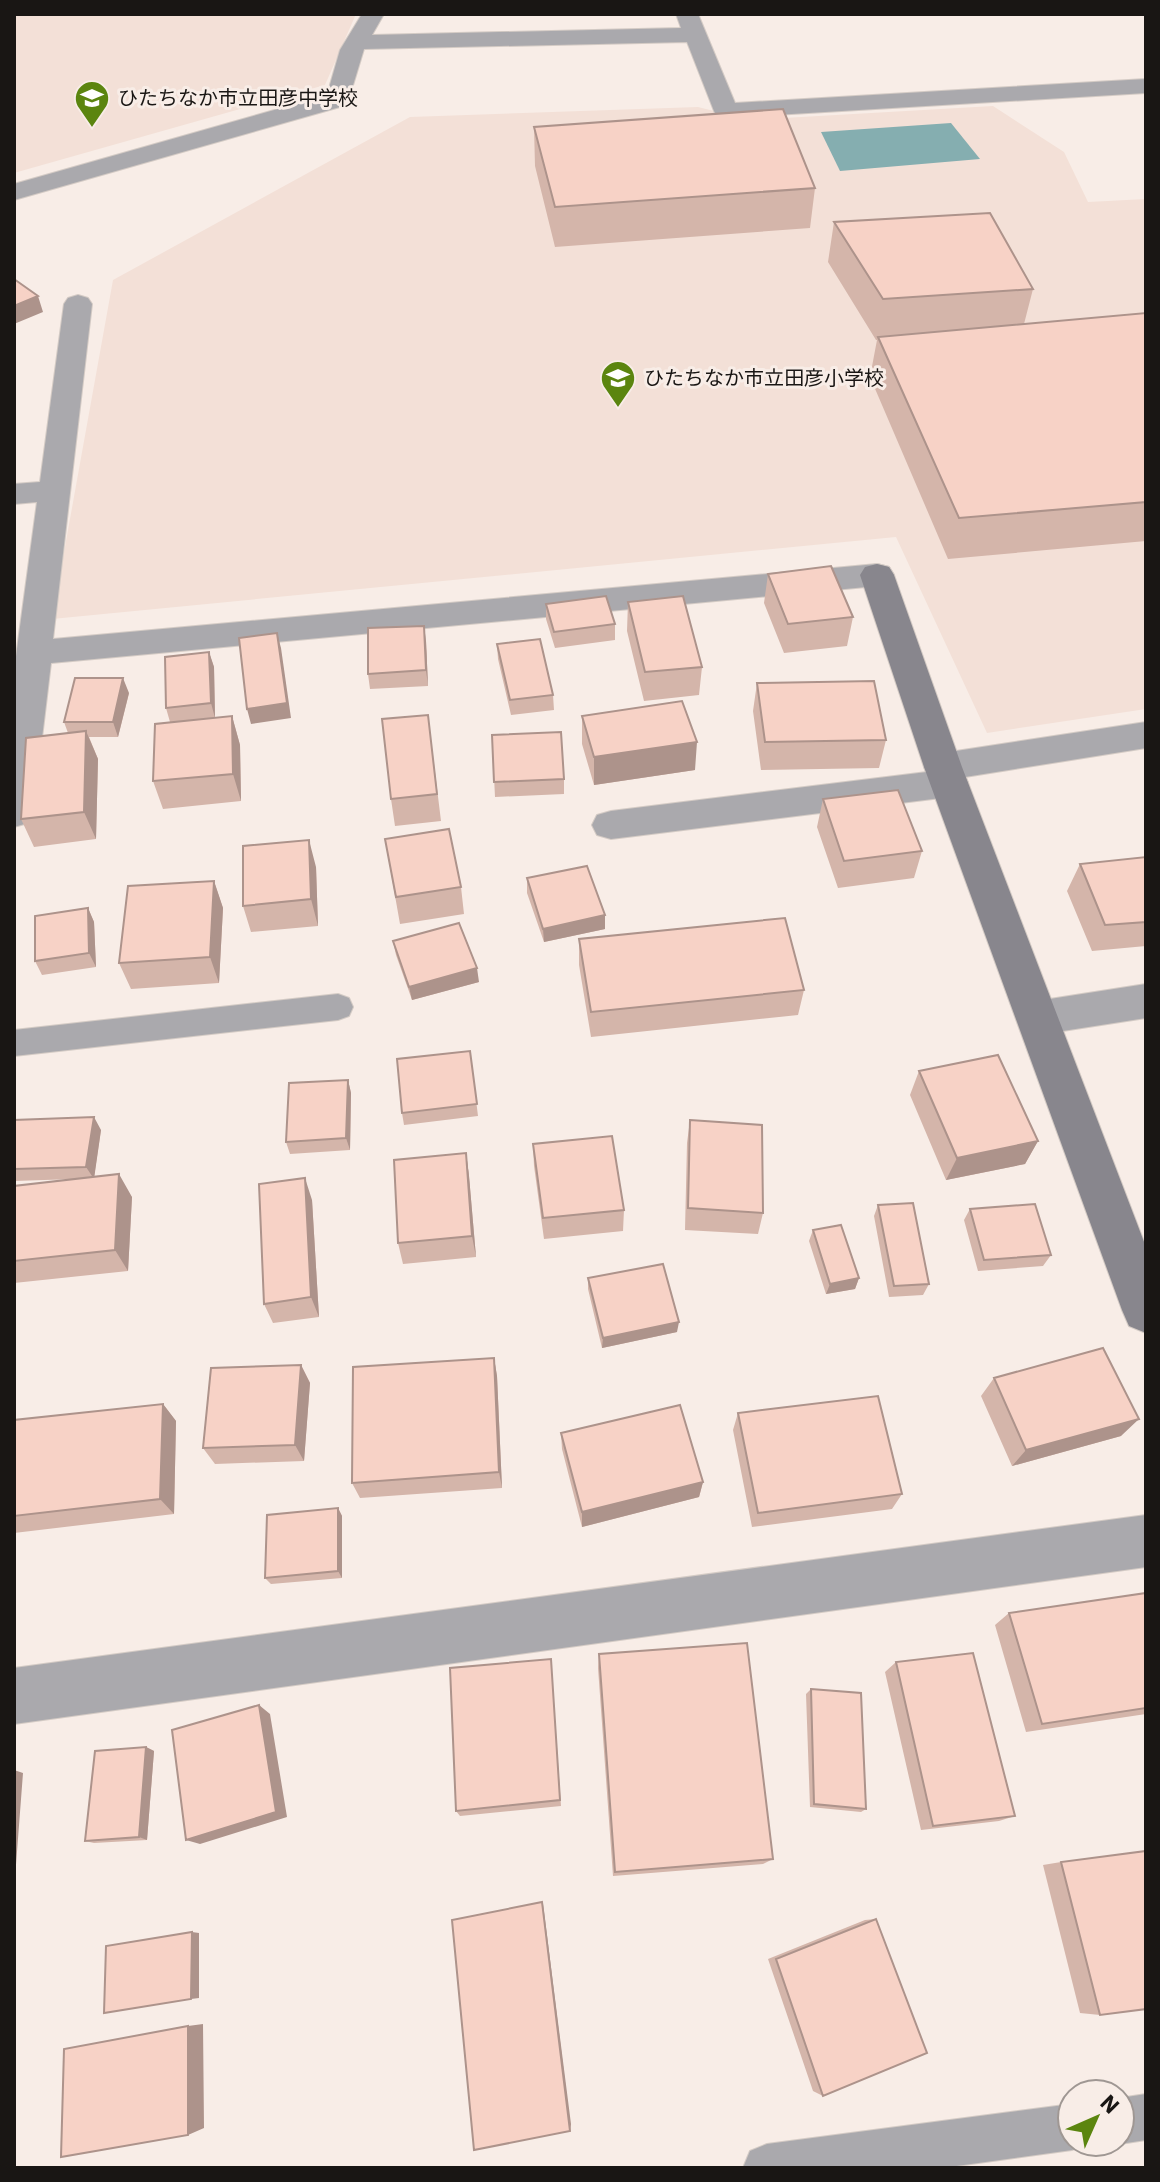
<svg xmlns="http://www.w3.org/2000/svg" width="1160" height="2182" font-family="'IBM Plex Sans','Noto Sans JP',sans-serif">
  <rect width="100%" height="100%" fill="#f8ede7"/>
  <path fill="#f3e0d7" d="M14,14h342l-31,71 -311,88z
    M993,106l71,46 24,50 58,-3v510l-159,24 -91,-196 -844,82 61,-339 297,-163 288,-10 52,13z"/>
  <path fill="#85aeb0" d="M951,123l29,36 -140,12 -19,-39z"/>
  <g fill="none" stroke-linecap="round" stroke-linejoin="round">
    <g stroke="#d4cbc5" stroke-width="2">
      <path id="lane" d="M338,994l11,4 4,9 -4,9 -11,4 -324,36v-26z
        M1146,2094v46l-26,4 -6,-2h6v-44z
        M1072,2104v38h17l-17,8 -130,18h-199l7,-17 17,-7z"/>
    </g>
    <g stroke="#d4cbc5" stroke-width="2">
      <path id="street" d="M362,14h22l-12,21 309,-7 -5,-14h22l37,89 411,-24v14l-420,25 -9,-2 -3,-5 -27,-69 -323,7 -17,56 -333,95v-16l313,-89 13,-45z
        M78,295l10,3 4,6 -39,335 824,-75 12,3 5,8 -5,8 -12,3 -826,77 -18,150 -5,10 -14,4v-156l23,-169 -23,2v-20l26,-2 24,-178 4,-6z
        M1146,722v26l-181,29 3,6 -6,10 -13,4 -338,42 -14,-4 -5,-10 5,-10 14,-4 316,-39 -3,-5 6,-10 13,-4z
        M1146,984v34l-109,17 -15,-5 -6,-12 6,-12 15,-5z
        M1146,1515v52l-1132,157v-56z"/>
    </g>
    <g stroke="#d4cbc5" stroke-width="2">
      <path id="secondary" d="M877,564l12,3 5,8 68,192 184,480v86l-17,-7 -7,-16 -198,-543 -64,-192 5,-8z"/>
    </g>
    <use href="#lane" fill="#aaa9ad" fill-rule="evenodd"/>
    <use href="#street" fill="#aaa9ad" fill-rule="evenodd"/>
    <use href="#secondary" fill="#88868d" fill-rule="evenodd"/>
  </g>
  <path fill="#d4b5aa" d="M534,127l281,61 -5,40 -255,19 -20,-81z
    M834,222l199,67 -9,35 122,-11v228l-198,18 -78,-182 7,-37h-1l-48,-78z
    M768,574l85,43 -6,29 -63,7 -20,-50z
    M628,602l74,65 -3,28 -55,6 -17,-70z
    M546,604l69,20v16l-60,8 -9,-29z
    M426,641l2,45 -58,3 -2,-15z
    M497,644l56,51 1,15 -43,5 -13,-56z
    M209,652l5,15 1,51 17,-2 8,29 1,56 -78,8 -10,-28 17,-59 -4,-14z
    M757,683l129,57 -7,28 -118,2 -8,-59z
    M129,693l-11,44h-29l9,22 -2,80 -62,8 -13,-28 47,-86 -4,-11z
    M428,715l13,106 -46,5 -4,-27z
    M582,716l113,54 -101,15 -12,-41z
    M492,735l72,44v15l-69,3z
    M823,799l99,52 -8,27 -76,10 -21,-61z
    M385,839l76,48 3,27 -64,10z
    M1146,857v89l-54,5 -25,-60 13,-27z
    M316,867l2,59 -67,6 -8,-26z
    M527,878l78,37v14l-61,13 -17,-49z
    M214,881l9,27 -4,75 -88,6 -12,-26z
    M88,908l6,14 2,45 -54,8 -7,-14z
    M579,939l225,51 -6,25 -207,22 -12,-72z
    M393,941l86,41 -67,18 -16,-45z
    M470,1051l8,65 -74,9 -2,-12z
    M919,1071l119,70 -13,23 -79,16 -36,-85z
    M348,1080l3,13 -1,57 -60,4 -4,-12z
    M14,1120l87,10 -7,47 38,20 -4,74 -114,12v-97l61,-7 -61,2z
    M690,1120l73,93 -5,21 -73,-4 2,-87z
    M533,1144l91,66 -1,21 -79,8 -10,-73z
    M466,1153l3,23 7,81 -73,7 -5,-21z
    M312,1200l7,117 -46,6 -9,-19z
    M878,1205l51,79 -6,11 -34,2 -15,-81z
    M970,1209l81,46 -8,11 -65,5 -14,-51z
    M813,1230l46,48 -4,11 -29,5 -17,-53z
    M588,1278l89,54 -75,16 -14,-59z
    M494,1358l3,18 5,112 -142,10 -8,-15z
    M301,1365l9,18 -6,78 -89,3 -12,-16z
    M994,1378l127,58 -109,30 -31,-70z
    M163,1404l13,17 -2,93 -160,19v-113z
    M738,1413l164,81 -10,15 -140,18 -19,-97z
    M561,1433l142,49 -4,15 -117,30 -20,-78z
    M338,1508l4,8v62l-71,6 -6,-6z
    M1146,1593v121l-120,18 -31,-107 14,-12z
    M599,1654l174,205 -10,5 -150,12 -15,-208z
    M551,1659l10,147 -101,10 -4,-5z
    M896,1662l119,154 -16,5 -78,9 -36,-158z
    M811,1689l55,120 -5,3 -51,-5 -4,-113z
    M146,1747l8,4 -7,89 -53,3 -9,-2z
    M1061,1862l39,153 -20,-2 -37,-148z
    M876,1919l-53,177 -10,-5 -45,-132 97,-39z"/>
  <path fill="#ad938b" d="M38,296l5,16 -29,12v-18z
    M424,626l2,15 2,45 -2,-16z
    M277,633l4,15 10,70 -40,6 -4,-15z
    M209,652l5,15 1,51 -4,-15z
    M123,678l6,15 -11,44 -5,-15z
    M232,716l8,29 1,56 -8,-27z
    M86,731l12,28 -2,80 -12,-27z
    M697,742l-2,28 -101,15v-28z
    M309,840l7,27 2,59 -7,-27z
    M214,881l9,27 -4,75 -9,-26z
    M88,908l6,14 2,45 -7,-14z
    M605,915v14l-61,13 -1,-13z
    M477,968l2,14 -67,18 -3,-13z
    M348,1080l3,13 -1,57 -4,-12z
    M94,1117l7,13 -7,49 -8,-12z
    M1038,1141l-13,23 -79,16 11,-22z
    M466,1153l3,23 7,81 -4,-21z
    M119,1174l13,23 -4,74 -13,-21z
    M305,1178l7,22 7,117 -8,-20z
    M859,1278l-4,11 -29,5 4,-10z
    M679,1322l-2,10 -75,16 1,-10z
    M494,1358l3,18 5,112 -3,-16z
    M301,1365l9,18 -6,78 -9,-16z
    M163,1404l13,17 -2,93 -14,-15z
    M1139,1419l-18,17 -109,30 14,-16z
    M703,1482l-4,15 -117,30v-15z
    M338,1508l4,8v62l-4,-7z
    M259,1705l11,9 17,103 -87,27 -14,-4z
    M146,1747l8,4 -7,89 -8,-3z
    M14,1770l9,3 -9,118z
    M542,1902l1,2 28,220 -1,7z
    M192,1932l7,1v65l-8,1z
    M203,2024l1,104 -16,7v-109z"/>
  <path fill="#f7d2c6" stroke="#ad938b" stroke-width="2" d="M783,109l32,79 -260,19 -21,-80z
    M990,213l43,76 -150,10 -49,-77z
    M14,279l24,17 -24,10z
    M1146,313v189l-187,16 -81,-181z
    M831,566l22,51 -65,7 -20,-50z
    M606,596l9,28 -61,8 -8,-28z
    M683,596l19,71 -57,5 -17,-70z
    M424,626l2,44 -58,4v-46z
    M277,633l10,70 -40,6 -8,-71z
    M540,639l13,56 -43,5 -13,-56z
    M209,652l2,51 -45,5 -1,-51z
    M75,678h48l-10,44h-49z
    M874,681l12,59 -121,2 -8,-59z
    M682,701l15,41 -103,15 -12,-41z
    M428,715l9,79 -46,5 -9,-80z
    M232,716l1,58 -80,7 2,-57z
    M86,731l-2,81 -63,7 5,-81z
    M561,732l3,47 -70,3 -2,-47z
    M898,790l24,61 -78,10 -21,-62z
    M449,829l12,58 -65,10 -11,-58z
    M309,840l2,59 -68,7v-60z
    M1146,857v65l-41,3 -25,-61z
    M587,866l18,49 -62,14 -16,-51z
    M214,881l-4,76 -91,6 9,-77z
    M88,908l1,45 -54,8v-45z
    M785,918l19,72 -213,22 -12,-73z
    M459,923l18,45 -68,19 -16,-46z
    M470,1051l7,53 -75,9 -5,-54z
    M998,1055l40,86 -81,17 -38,-87z
    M348,1080l-2,58 -60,4 3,-59z
    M94,1117l-8,50 -72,2v-49z
    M690,1120l72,5 1,88 -75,-5z
    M612,1136l12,74 -81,8 -10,-74z
    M466,1153l6,83 -74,7 -4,-83z
    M119,1174l-4,76 -101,11v-75z
    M305,1178l6,119 -47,7 -5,-120z
    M913,1203l16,81 -35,2 -16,-81z
    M1035,1204l16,51 -67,5 -14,-51z
    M841,1225l18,53 -29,6 -17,-54z
    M663,1264l16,58 -76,16 -15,-60z
    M1103,1348l36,71 -113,31 -32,-72z
    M494,1358l5,114 -147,11 1,-116z
    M301,1365l-6,80 -92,3 8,-80z
    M878,1396l24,98 -144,19 -20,-100z
    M163,1404l-3,95 -146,17v-96z
    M680,1405l23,77 -121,30 -21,-79z
    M338,1508v63l-73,7 2,-63z
    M1146,1593v115l-104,16 -33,-111z
    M747,1643l26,216 -158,13 -16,-218z
    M973,1653l42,163 -82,10 -37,-164z
    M551,1659l9,141 -104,11 -6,-143z
    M811,1689l50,4 5,116 -52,-5z
    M259,1705l17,107 -90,28 -14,-110z
    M146,1747l-7,90 -54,4 10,-90z
    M1146,1851v158l-46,6 -39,-153z
    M542,1902l28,229 -96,19 -22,-230z
    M876,1919l51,134 -104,43 -47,-137z
    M192,1932l-1,67 -87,14 2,-67z
    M188,2026v109l-127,22 3,-108z"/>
  <defs>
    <g id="school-pin" transform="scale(1.8)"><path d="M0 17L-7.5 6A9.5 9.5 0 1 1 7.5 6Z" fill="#5b850f" stroke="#f8ede7"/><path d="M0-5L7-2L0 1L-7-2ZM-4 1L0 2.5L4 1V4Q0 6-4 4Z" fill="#fff"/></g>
  </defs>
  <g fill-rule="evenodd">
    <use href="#school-pin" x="92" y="98"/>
    <use href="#school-pin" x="618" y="378"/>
  </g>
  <g text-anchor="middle" stroke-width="6" stroke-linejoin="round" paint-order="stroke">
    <g font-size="20" fill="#191614" stroke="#f8ede7" text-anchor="start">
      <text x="118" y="105">ひたちなか市立田彦中学校</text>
      <text x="644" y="385">ひたちなか市立田彦小学校</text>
    </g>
  </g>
  <rect width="1160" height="2182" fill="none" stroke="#191614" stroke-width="32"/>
  <g transform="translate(1096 2118) rotate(45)"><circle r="38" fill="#f8ede7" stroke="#9f9793" stroke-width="2"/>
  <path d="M0-6L14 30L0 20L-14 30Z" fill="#5b850f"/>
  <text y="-12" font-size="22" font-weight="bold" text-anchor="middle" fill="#191614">N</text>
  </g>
</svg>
